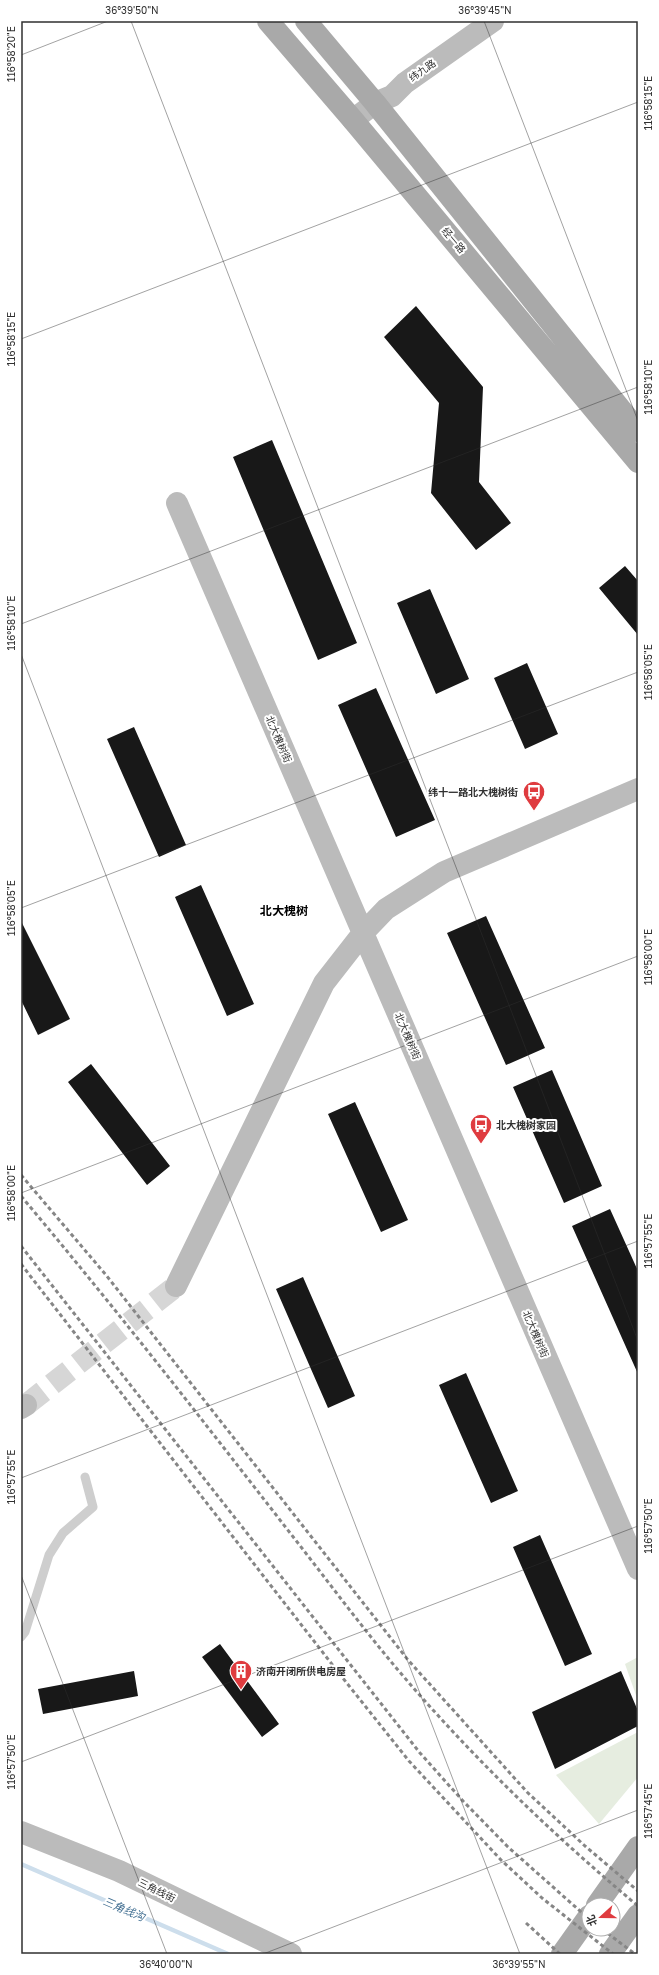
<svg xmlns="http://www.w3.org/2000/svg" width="659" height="1975" font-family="'Golos Text','Noto Sans SC',sans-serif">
  <rect width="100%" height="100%" fill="#fff"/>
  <path fill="#e6ede0" d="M638,1657v44l-13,-37z
    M638,1732v45l-39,47 -43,-49z"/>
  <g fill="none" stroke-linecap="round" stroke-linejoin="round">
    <path stroke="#cddeec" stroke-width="4.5" d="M21,1864l207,90"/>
  </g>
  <path fill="#181818" d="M416,306l67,81 -4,95 32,41 -35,27 -45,-57 8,-90 -55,-66z
    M272,440l85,203 -39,17 -85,-203z
    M625,566l13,15v54l-39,-47z
    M430,589l39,90 -33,15 -39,-91z
    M527,663l31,71 -33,15 -31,-71z
    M376,688l59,132 -39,17 -58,-132z
    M134,727l52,118 -27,12 -52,-118z
    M201,885l53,119 -27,12 -52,-119z
    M486,916l59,132 -39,17 -59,-132z
    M21,921l49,98 -32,16 -17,-35z
    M91,1064l79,102 -23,19 -79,-103z
    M552,1070l50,116 -38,17 -51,-116z
    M355,1102l53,118 -27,12 -53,-118z
    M610,1209l28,62v103l-66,-148z
    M303,1277l52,119 -27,12 -52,-119z
    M466,1373l52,118 -27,12 -52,-118z
    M540,1535l52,119 -27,12 -52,-119z
    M220,1644l59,80 -17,13 -60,-80z
    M134,1671l4,25 -95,18 -5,-25z
    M621,1671l17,40v15l-83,43 -23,-57z"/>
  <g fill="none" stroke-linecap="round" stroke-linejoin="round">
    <path stroke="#d6d6d6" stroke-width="22" stroke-dasharray="22 11" stroke-linecap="butt" d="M26,1405l150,-119"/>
    <path stroke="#cecece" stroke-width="9" d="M21,1637l4,-5 24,-77 14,-22 30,-26 -8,-30"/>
    <path stroke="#bbb" stroke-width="22" d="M353,120l22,-17 17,-7 13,-13 88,-62
      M177,503l461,1066
      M176,1286l148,-303 39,-50 23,-24 58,-37 194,-83
      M21,1408l5,-3
      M21,1832l98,39 172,83"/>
    <path stroke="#a9a9a9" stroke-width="22" d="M268,21l85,99 285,342
      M306,21l69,82 263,328
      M597,1905l41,-58
      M562,1954l27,-38
      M610,1954l28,-39"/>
    <path stroke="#868686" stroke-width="3" stroke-dasharray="4 3" stroke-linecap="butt" d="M21,1175l85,100 302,385 119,132 58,54 53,45
      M21,1196c92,109 179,221 266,333 37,47 73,96 111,141 73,86 154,164 240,236
      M21,1246l399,507 43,48 45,46 81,72
      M21,1264l317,408 71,89 92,99 41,38 71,56
      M526,1923l34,31
      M602,1929l33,25"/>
  </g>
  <path fill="none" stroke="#313131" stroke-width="1" stroke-opacity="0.45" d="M131,21l507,1320M484,21l154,400M21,55l87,-34M21,339l617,-237M21,624l617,-237M21,654l499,1300M21,908l617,-236M21,1193l617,-237M21,1478l617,-237M21,1575l146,379M21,1762l617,-236M263,1954l375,-144"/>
  <defs>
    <g id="bus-pin" transform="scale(1.15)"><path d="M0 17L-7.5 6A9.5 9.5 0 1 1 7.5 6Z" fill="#df3b3f" stroke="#fff"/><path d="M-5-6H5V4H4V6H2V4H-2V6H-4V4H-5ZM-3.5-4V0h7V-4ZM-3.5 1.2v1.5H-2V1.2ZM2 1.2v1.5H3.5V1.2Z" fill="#fff"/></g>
    <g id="building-pin" transform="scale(1.15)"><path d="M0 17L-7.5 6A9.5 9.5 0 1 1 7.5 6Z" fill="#df3b3f" stroke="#fff"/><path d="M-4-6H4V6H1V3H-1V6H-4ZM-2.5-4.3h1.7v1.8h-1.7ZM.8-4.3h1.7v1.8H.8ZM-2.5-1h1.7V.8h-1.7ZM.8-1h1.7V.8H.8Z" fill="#fff"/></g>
  </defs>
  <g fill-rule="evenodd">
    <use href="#bus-pin" x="534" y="792"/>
    <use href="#bus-pin" x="481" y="1125"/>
    <use href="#building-pin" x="241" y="1671"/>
  </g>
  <g text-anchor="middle" stroke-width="4" stroke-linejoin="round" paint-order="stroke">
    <g font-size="10" fill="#313131" stroke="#fff">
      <text transform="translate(422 70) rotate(-35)" y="4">纬九路</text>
      <text transform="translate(454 240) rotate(50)" y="4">经一路</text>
      <text transform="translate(279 739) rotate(67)" y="4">北大槐树街</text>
      <text transform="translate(408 1036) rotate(67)" y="4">北大槐树街</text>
      <text transform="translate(536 1334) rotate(67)" y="4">北大槐树街</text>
      <text transform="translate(157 1890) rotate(26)" y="4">三角线街</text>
    </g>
    <g font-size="10" font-weight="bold" fill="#313131" stroke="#fff" text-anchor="start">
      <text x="518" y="796" text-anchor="end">纬十一路北大槐树街</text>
      <text x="496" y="1129">北大槐树家园</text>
      <text x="256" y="1675">济南开闭所供电房屋</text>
    </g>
    <g font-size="11" font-style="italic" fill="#416e91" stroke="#fff">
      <text transform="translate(124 1909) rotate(23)" y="4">三角线沟</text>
    </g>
    <g font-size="12" font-weight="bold" fill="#000" stroke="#fff">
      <text x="284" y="915">北大槐树</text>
    </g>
  </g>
  <rect width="659" height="1975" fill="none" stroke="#ffffff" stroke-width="44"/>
  <g transform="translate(601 1917) rotate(249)"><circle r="19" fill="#ffffff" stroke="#adadad"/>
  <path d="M0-3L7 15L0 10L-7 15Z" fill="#df3b3f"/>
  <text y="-6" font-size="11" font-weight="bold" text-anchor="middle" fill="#313131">北</text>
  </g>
  <rect x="22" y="22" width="615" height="1931" fill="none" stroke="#313131" stroke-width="1.5"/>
  <g font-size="10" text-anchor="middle" fill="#313131">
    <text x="132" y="14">36°39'50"N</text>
    <text x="485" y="14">36°39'45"N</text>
    <text transform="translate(11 54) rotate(-90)" y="4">116°58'20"E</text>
    <text transform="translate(648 103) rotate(-90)" y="4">116°58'15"E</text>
    <text transform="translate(11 339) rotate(-90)" y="4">116°58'15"E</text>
    <text transform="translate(648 387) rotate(-90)" y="4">116°58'10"E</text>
    <text transform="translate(11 623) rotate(-90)" y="4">116°58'10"E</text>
    <text transform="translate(648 672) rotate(-90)" y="4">116°58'05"E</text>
    <text transform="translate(11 908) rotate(-90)" y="4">116°58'05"E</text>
    <text transform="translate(648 957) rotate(-90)" y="4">116°58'00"E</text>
    <text transform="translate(11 1193) rotate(-90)" y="4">116°58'00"E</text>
    <text transform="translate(648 1241) rotate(-90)" y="4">116°57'55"E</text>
    <text transform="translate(11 1477) rotate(-90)" y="4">116°57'55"E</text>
    <text transform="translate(648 1526) rotate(-90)" y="4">116°57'50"E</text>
    <text transform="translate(11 1762) rotate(-90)" y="4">116°57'50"E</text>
    <text transform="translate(648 1811) rotate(-90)" y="4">116°57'45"E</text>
    <text x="166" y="1968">36°40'00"N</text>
    <text x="519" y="1968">36°39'55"N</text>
  </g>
</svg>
